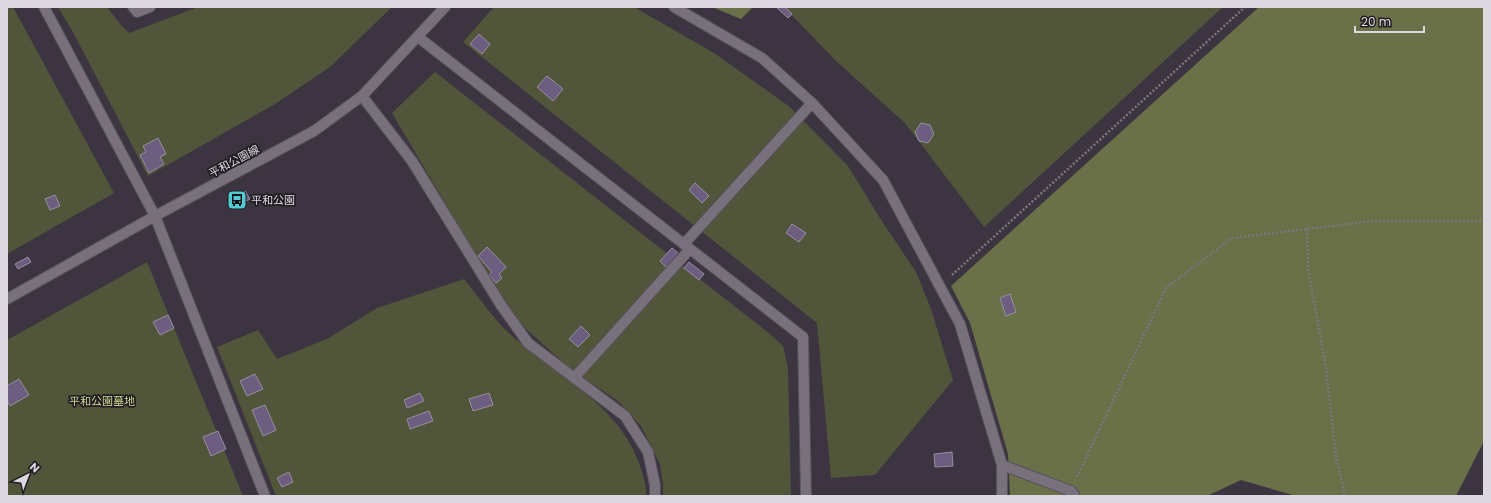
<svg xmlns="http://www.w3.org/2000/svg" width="1491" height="503" font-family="Poppins,'Noto Sans JP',sans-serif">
  <rect width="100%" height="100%" fill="#3c3440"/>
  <path fill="#51563b" d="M7,7h6l101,186 -107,61z
    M58,7h49l14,18 8,8 69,-26h194l-62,60 -55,37 -127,72 -74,-142z
    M494,7h140l80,46 76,54 58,59 35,57 33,49 15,37 22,71 -78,95 -44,3 -14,-155 -354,-281z
    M784,7h439l-239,220 -79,-104 -69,-62z
    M435,72l335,262 13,12 5,22 3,128h-128v-12l-3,-20 -19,-38 -23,-25 -49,-33 -58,-53 -119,-202z
    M147,262l96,234h-236v-156z
    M464,279c15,18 29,40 47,56 47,42 113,72 131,137 2,8 5,16 4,24h-370l-59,-149 41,-17 19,29 50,-20 50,-31z"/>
  <path fill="#6a7048" d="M712,7h41l-12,12z
    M1259,7h225v434l-28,55h-160l-55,-16 -34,16h-197l-2,-42 -38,-131 -19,-37z"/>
  <path fill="#6c5d81" stroke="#96909f" d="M776,7h9l7,7 -4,4z
    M479,34l11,10 -8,10 -12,-10z
    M547,76l16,13 -10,12 -16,-14z
    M921,123l9,2 4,9 -6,9 -9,-2 -4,-9z
    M158,138l8,16 -6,3 4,7 -15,9 -9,-18 6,-3 -3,-6z
    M695,183l14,13 -7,7 -13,-13z
    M245,191l5,8 -14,7 -4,-8z
    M55,195l5,11 -10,4 -5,-11z
    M792,224l14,9 -7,9 -13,-9z
    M487,247l19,20 -7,7 3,4 -6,5 -7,-8 3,-3 -14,-16z
    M672,248l7,6 -13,13 -6,-6z
    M28,257l3,5 -13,7 -3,-5z
    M689,262l15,12 -5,6 -15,-12z
    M1010,294l6,18 -10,4 -6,-18z
    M168,315l6,13 -14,7 -7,-13z
    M581,326l9,9 -12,12 -9,-8z
    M255,374l8,15 -16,7 -7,-15z
    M19,379l10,16 -19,11 -3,-6v-14z
    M420,393l4,8 -17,7 -3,-8z
    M489,393l4,12 -20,6 -4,-12z
    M265,405l11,25 -13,6 -11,-26z
    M429,411l4,10 -23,8 -3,-10z
    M218,431l8,18 -15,7 -8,-19z
    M952,452l1,14 -18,1 -1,-13z
    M289,472l4,10 -11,5 -5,-9z"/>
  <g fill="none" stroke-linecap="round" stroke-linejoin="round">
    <g stroke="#57515a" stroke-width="12">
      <path id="minor" d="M44,7l111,209 110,280
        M133,7l4,5 13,-5
        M674,7l88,51 50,45 71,77 77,144 42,141v31
        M418,37l385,300 3,159
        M362,96l50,65 89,144 27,38 97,73 23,36 7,33v11
        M684,244l128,-141
        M7,299l148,-83 159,-85 48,-35 83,-89
        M574,378l116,-129
        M1002,465l69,26 4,5"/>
    </g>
    <path stroke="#7d7680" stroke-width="2.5" stroke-dasharray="2 2" stroke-linecap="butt" d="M1307,229l1,38 18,101 10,89 9,39
      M952,275l293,-268
      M1077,477l89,-189 66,-50 139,-17h113"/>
    <use href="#minor" stroke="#79707d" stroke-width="10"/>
  </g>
  <defs>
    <g id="bus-square" transform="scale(1)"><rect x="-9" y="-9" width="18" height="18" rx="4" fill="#51ccd5" stroke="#211d23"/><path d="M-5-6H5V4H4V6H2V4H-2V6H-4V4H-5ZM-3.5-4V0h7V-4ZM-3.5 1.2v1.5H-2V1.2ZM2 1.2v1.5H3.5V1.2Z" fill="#111"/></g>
  </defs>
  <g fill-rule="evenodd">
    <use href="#bus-square" x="237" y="200"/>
  </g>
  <g text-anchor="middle" stroke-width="3.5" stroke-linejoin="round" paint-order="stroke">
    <g font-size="11" fill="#ddd8df" stroke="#211d23">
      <text transform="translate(234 161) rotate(-28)" y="4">平和公園線</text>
    </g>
    <g font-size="11" fill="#ddd8df" stroke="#211d23" text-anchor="start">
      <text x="251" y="204">平和公園</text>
    </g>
    <g font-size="11" fill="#cbd592" stroke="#211d23">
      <text x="102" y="405">平和公園墓地</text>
    </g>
  </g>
  <rect width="1491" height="503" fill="none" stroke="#ddd8df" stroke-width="16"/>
  <g transform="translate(28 475) rotate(42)" stroke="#211d23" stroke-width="3" paint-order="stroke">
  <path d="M0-3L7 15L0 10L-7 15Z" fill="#ddd8df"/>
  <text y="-6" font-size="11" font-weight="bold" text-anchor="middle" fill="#ddd8df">N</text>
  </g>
  <path d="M1355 26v6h69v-6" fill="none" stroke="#ddd8df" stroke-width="2"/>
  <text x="1361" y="26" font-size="12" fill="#ddd8df" stroke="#211d23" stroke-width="3" paint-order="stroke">20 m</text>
</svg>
